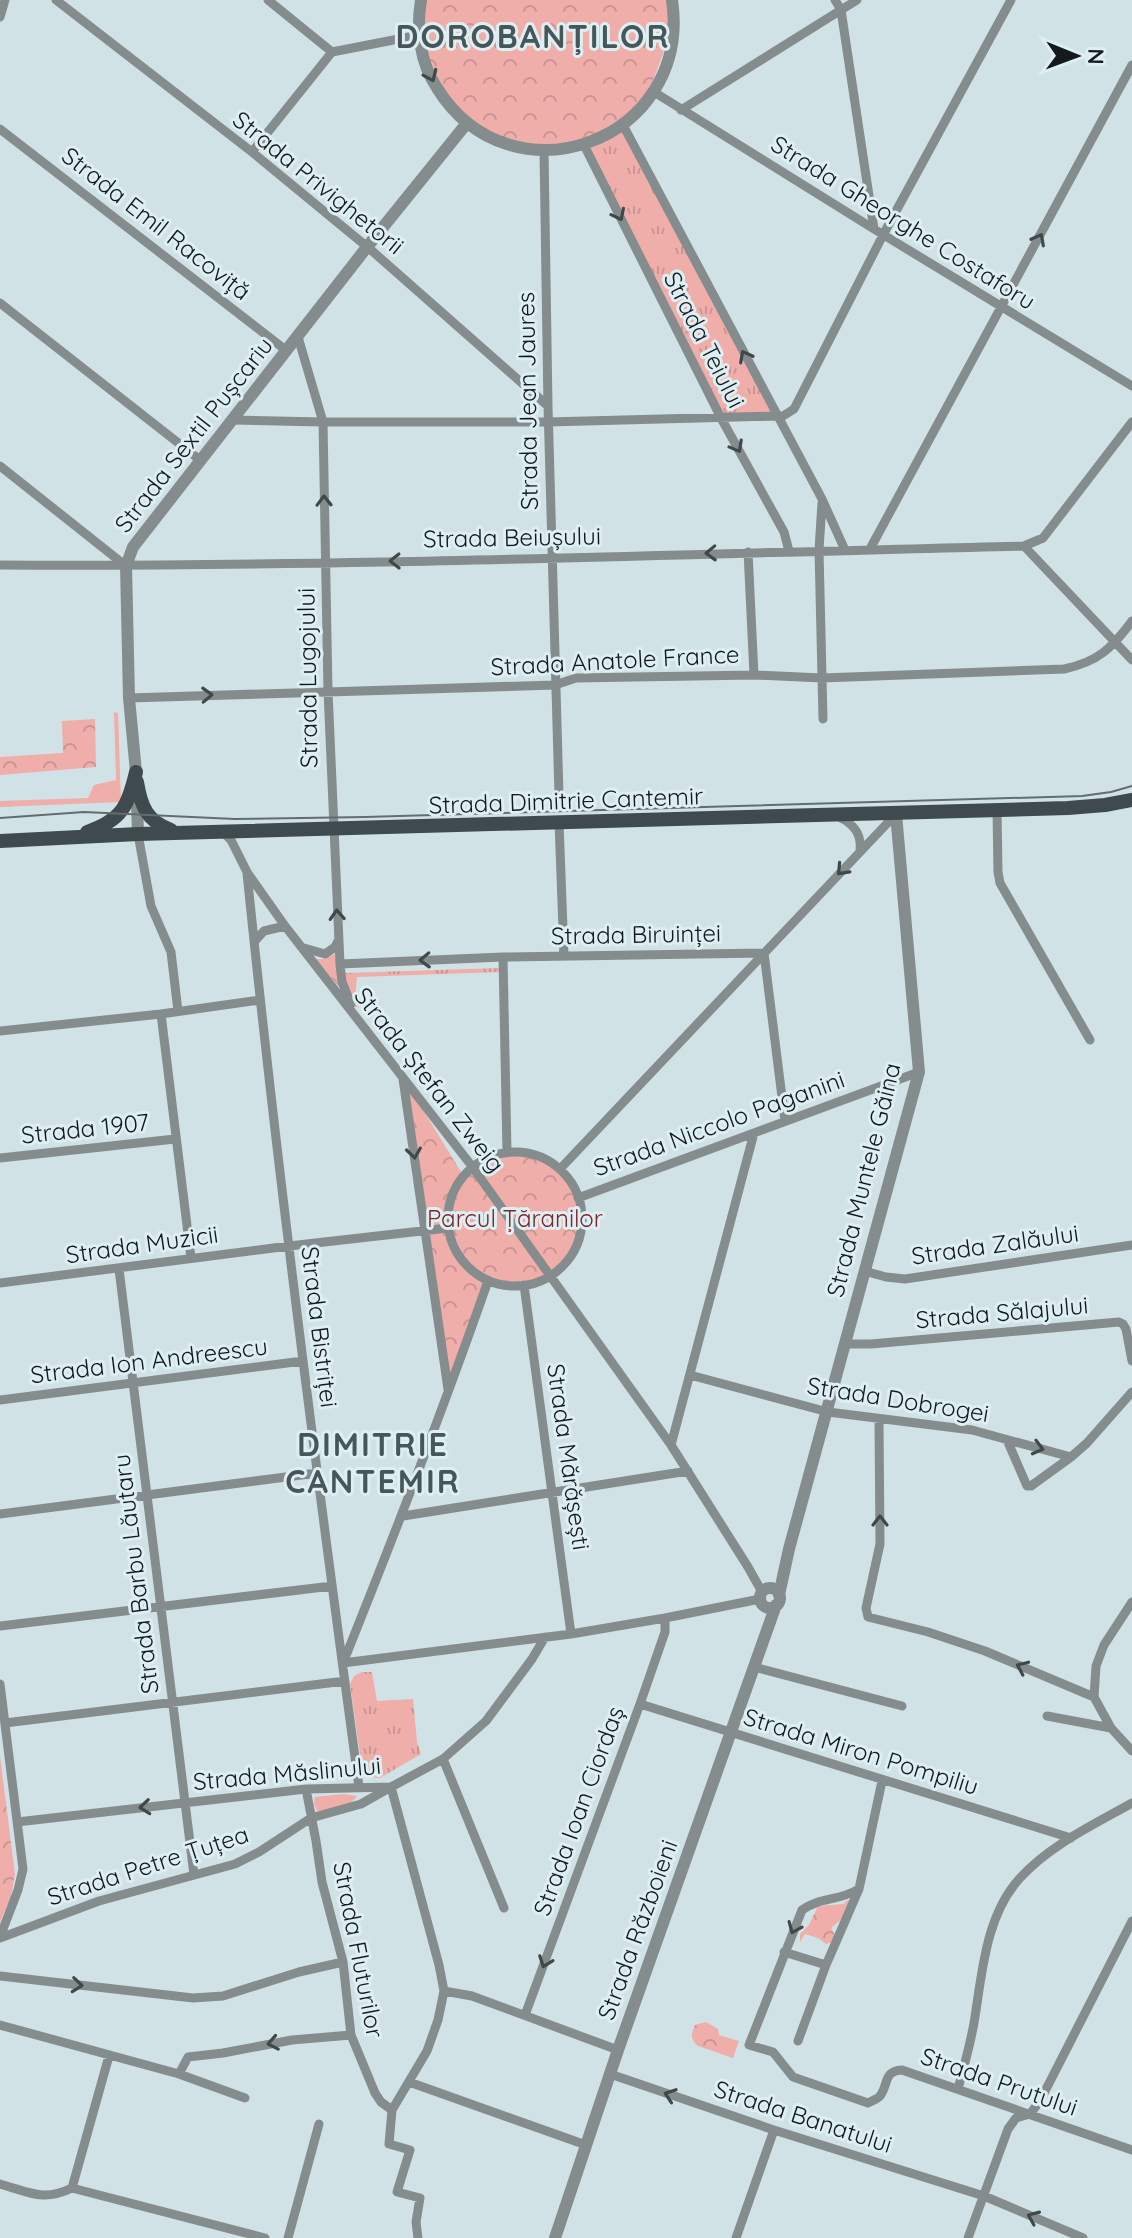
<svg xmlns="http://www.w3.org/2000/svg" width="1132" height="2238" font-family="Quicksand,sans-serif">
  <defs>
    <pattern id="grass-tufts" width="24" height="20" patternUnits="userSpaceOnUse" patternTransform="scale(2)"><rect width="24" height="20" fill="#efaeaa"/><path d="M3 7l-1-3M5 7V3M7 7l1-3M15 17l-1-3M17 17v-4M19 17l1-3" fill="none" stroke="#cc9592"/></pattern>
    <pattern id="forest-crowns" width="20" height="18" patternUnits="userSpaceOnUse" patternTransform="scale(2)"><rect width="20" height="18" fill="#efaeaa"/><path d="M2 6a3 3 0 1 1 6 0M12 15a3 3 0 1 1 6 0" fill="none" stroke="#cc9592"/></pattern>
  </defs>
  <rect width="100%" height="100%" fill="#d1e2e6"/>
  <path fill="url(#grass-tufts)" d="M623,125l154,291 -56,2 -137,-273z
    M114,712l4,1 3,89 -121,5v-6l88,-3 6,-13 22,-5z
    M499,968v4l-142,5 -2,21 5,8 -5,1 -9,-20 -1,-14z
    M362,1672h10l5,29 36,-2 4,43 4,12 -41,24 -17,-2 -13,-92 4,-8z
    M343,1794l14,2c-7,11 -28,16 -40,15l-3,-7 1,-7z"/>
  <path fill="url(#forest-crowns)" d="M421,0h251l2,24 -30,81 -74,44 -78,-10 -58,-55 -16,-64z
    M95,719l1,48 -96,8v-18l63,-4 -1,-32z
    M335,954l6,35 -26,-30h9z
    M402,1076l61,99c10,-8 18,-15 31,-20 38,-13 82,15 87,55 5,35 -21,71 -57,76 -13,1 -24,-2 -37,-5l-38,112z
    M0,1756l15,118 -4,23 -11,25z
    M854,1896l-11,22 -12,10 4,7 -2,7 -7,2 -8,-6 -13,-4 -5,8v-8l9,-9 9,-19 25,-2z
    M706,2022l12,7 1,6 20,6 -6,17 -35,-12c-8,-7 -7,-12 -3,-21z"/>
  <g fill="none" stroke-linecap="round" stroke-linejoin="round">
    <path stroke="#858c8e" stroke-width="9" d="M56,0l196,152 119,98 177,156
      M268,0l64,52
      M835,0l6,10 33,219
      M0,17l5,-17
      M654,92l220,137 258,157
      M681,110l176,-110
      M623,125l199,374 23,51
      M0,129l287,222
      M584,145l137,273 63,114 5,19
      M544,151l4,255 11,389
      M252,152l80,-100 87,-17
      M0,303l200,157
      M298,337l25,85 5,269 12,273 2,18 9,22
      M232,420l91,2h225l229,-6h6l11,-7 89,-174 128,-235
      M0,466l126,100
      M822,503l-3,47 4,169
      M1024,546l108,114
      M870,549l262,-484
      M748,552l6,123
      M0,565c341,2 683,-11 1024,-19l19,-8 89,-116
      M129,698l426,-13 21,-7 178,-3 68,3 242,-9c34,-7 48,-21 68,-48
      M997,810l1,62 2,11 90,157
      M839,817c15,7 23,17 21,34
      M559,822l5,134
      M223,832l8,8 16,32 38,54 186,239 200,280 77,122 14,25
      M138,834l13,72 20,46 7,59
      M247,873c31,306 71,610 112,914
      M254,942l10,-11 21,-5
      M304,948l21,6 10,-7 3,-6
      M503,957l4,195
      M340,964l163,-7 261,-4 21,168
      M161,1014l30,244
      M0,1031l161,-17 99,-14
      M403,1079l45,310
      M448 1219a67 67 0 1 1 134 0a67 67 0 1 1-134 0Z
      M0,1158l175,-19
      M560,1169l336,-355
      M578,1198l341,-126
      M119,1269l75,606
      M864,1271l22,6 19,2 227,-34
      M488,1281c-45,129 -94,255 -145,382l228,-29 94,-16 95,-19
      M0,1283l289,-37 159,-18
      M524,1285l47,349
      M845,1344h26l248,-22 4,2 3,5 6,32
      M690,1375l138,37 144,18 99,27 16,-14 45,-51
      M0,1400l303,-39
      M879,1420l1,124 -14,64 2,9 60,15 57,19 109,46
      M1007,1440l20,46h4l40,-29
      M671,1445l83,-312
      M0,1514l317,-41
      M403,1516l285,-45
      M1132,1602l-28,43 -8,21 -2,31 17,31 21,23
      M0,1626l332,-40
      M754,1667l148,39
      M0,1684l23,185 -5,21 -18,47
      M640,1704l431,134
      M1047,1716l64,12
      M5,1723l340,-42
      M443,1759l61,149
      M306,1789l10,52 6,41 21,80 8,73 24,58 6,9 11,8
      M17,1822l289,-33 85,-2 52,-28 43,-38 46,-62 13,-22
      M859,1889c-22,13 -37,7 -57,21l-53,135 24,7 20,25 75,26c3,-2 10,-4 12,-7 9,-12 3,-25 22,-26l230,80
      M0,1938l99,-37 136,-37 24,-12 52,-34 50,-14 30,-17 48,178 5,26 -6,29 -11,31 -35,59 -3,34 21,6 -13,42 23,6 -4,24 2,16
      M784,1952l42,13
      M0,1976l193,22 30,-2 76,-24 44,-10
      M444,1991l28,5 146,54
      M525,2015l115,-311 25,-72v-14
      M0,2025l179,49 66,24
      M798,2041l28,-76 33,-76 23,-108
      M179,2074l9,-17 35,-4 69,-13 59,-5
      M610,2074l164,56 210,66 99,42
      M409,2082l177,63
      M958,2089c6,-22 12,-44 16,-66 8,-48 11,-107 46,-145 30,-33 73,-53 112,-75
      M0,2184c29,8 43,18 72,4l193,50
      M72,2188l37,-132
      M288,2238l31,-114
      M736,2238l38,-108
      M968,2238l40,-109 8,-11 14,-4 10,-13 92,-180"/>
    <path stroke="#858c8e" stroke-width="12" d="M421,0c-5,30 -1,63 16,88 75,120 256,52 235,-88
      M138,834l-2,-62 -7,-74 -3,-132 7,-19 234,-300 100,-124
      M760 1598a10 10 0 1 1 20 0a10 10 0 1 1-20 0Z
      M779,1595l10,-46 130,-477 -23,-258
      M555,2238l63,-188 158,-445"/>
    <path stroke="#3e4a4d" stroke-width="14" d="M137,782c4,25 10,39 34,48
      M87,832c35,-12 41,-26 49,-60
      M0,841l138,-7 930,-26 37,-3 27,-5"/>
    <path stroke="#636d6f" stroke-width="2" d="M0,818l84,-6 151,7 130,-2 717,-21 29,-4 21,-6"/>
  </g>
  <defs><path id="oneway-chevron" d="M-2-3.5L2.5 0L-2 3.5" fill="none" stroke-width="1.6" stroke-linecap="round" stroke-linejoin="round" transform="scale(2)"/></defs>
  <g stroke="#414849">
    <use href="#oneway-chevron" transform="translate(431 76) rotate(66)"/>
    <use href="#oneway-chevron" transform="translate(619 215) rotate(63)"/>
    <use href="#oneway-chevron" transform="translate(1039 239) rotate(-62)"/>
    <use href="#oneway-chevron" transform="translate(745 356) rotate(-118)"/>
    <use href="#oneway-chevron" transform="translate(737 447) rotate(61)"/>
    <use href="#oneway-chevron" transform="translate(324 501) rotate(-91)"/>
    <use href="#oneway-chevron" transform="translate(711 553) rotate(178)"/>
    <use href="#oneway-chevron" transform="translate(395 561) rotate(179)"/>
    <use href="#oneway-chevron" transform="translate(207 695) rotate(-2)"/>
    <use href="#oneway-chevron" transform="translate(842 870) rotate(133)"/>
    <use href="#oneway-chevron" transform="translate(337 915) rotate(-93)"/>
    <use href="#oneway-chevron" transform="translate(425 960) rotate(178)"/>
    <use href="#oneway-chevron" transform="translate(414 1153) rotate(82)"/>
    <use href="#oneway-chevron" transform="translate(1038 1448) rotate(15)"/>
    <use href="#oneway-chevron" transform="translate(880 1521) rotate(-90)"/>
    <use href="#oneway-chevron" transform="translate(1022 1667) rotate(-156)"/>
    <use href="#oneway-chevron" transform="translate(145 1807) rotate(174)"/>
    <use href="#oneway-chevron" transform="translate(794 1928) rotate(113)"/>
    <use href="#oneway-chevron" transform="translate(545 1962) rotate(110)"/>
    <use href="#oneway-chevron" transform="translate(77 1985) rotate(6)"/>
    <use href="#oneway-chevron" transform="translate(273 2043) rotate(169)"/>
    <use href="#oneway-chevron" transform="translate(670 2095) rotate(-161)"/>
    <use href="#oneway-chevron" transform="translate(1033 2217) rotate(-157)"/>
  </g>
  <g text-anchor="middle" stroke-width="6" stroke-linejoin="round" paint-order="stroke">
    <g font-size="24" fill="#141a1b" stroke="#deeff3">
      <text transform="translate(318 183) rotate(39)" y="8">Strada Privighetorii</text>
      <text transform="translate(903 223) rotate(32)" y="8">Strada Gheorghe Costaforu</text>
      <text transform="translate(156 224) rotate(38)" y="8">Strada Emil Racoviță</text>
      <text transform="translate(704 340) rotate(63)" y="8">Strada Teiului</text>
      <text transform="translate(528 401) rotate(-91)" y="8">Strada Jean Jaures</text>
      <text transform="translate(194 435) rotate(-52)" y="8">Strada Sextil Pușcariu</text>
      <text transform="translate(512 538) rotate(-1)" y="8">Strada Beiușului</text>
      <text transform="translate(615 661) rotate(-3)" y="8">Strada Anatole France</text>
      <text transform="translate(308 678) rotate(-91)" y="8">Strada Lugojului</text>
      <text transform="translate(566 801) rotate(-2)" y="8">Strada Dimitrie Cantemir</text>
      <text transform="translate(636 935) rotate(-1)" y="8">Strada Biruinței</text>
      <text transform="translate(429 1080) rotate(52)" y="8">Strada Ștefan Zweig</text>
      <text transform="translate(719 1124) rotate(-20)" y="8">Strada Niccolo Paganini</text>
      <text transform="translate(85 1129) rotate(-6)" y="8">Strada 1907</text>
      <text transform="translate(864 1180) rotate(-76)" y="8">Strada Muntele Găina</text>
      <text transform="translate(142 1245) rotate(-8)" y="8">Strada Muzicii</text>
      <text transform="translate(995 1245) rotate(-8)" y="8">Strada Zalăului</text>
      <text transform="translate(1002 1313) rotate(-5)" y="8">Strada Sălajului</text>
      <text transform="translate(319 1327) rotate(83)" y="8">Strada Bistriței</text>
      <text transform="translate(149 1361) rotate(-7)" y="8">Strada Ion Andreescu</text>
      <text transform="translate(898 1400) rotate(9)" y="8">Strada Dobrogei</text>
      <text transform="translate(568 1457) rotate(82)" y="8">Strada Mărășești</text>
      <text transform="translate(136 1574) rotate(-97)" y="8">Strada Barbu Lăutaru</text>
      <text transform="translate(861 1752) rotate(17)" y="8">Strada Miron Pompiliu</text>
      <text transform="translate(287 1774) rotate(-5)" y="8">Strada Măslinului</text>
      <text transform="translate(579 1811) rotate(-70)" y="8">Strada Ioan Ciordaș</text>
      <text transform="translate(148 1866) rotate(-18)" y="8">Strada Petre Țuțea</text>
      <text transform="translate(638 1930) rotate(-70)" y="8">Strada Războieni</text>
      <text transform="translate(358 1950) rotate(79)" y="8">Strada Fluturilor</text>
      <text transform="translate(999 2082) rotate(19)" y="8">Strada Prutului</text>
      <text transform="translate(803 2117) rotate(18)" y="8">Strada Banatului</text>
    </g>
    <g font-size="24" fill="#7e2728" stroke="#deeff3">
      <text x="515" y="1227">Parcul Țăranilor</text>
    </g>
    <g font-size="32" font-weight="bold" letter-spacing="2" fill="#475659" stroke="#deeff3">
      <text x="533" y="48">DOROBANȚILOR</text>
      <text x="373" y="1456">DIMITRIE<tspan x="373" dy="37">CANTEMIR</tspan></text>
    </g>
  </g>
  <g transform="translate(1076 56) rotate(91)" stroke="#deeff3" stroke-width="6" paint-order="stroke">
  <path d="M0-6L14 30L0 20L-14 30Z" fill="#141a1b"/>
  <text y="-12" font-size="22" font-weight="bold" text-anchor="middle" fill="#141a1b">N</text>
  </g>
</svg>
